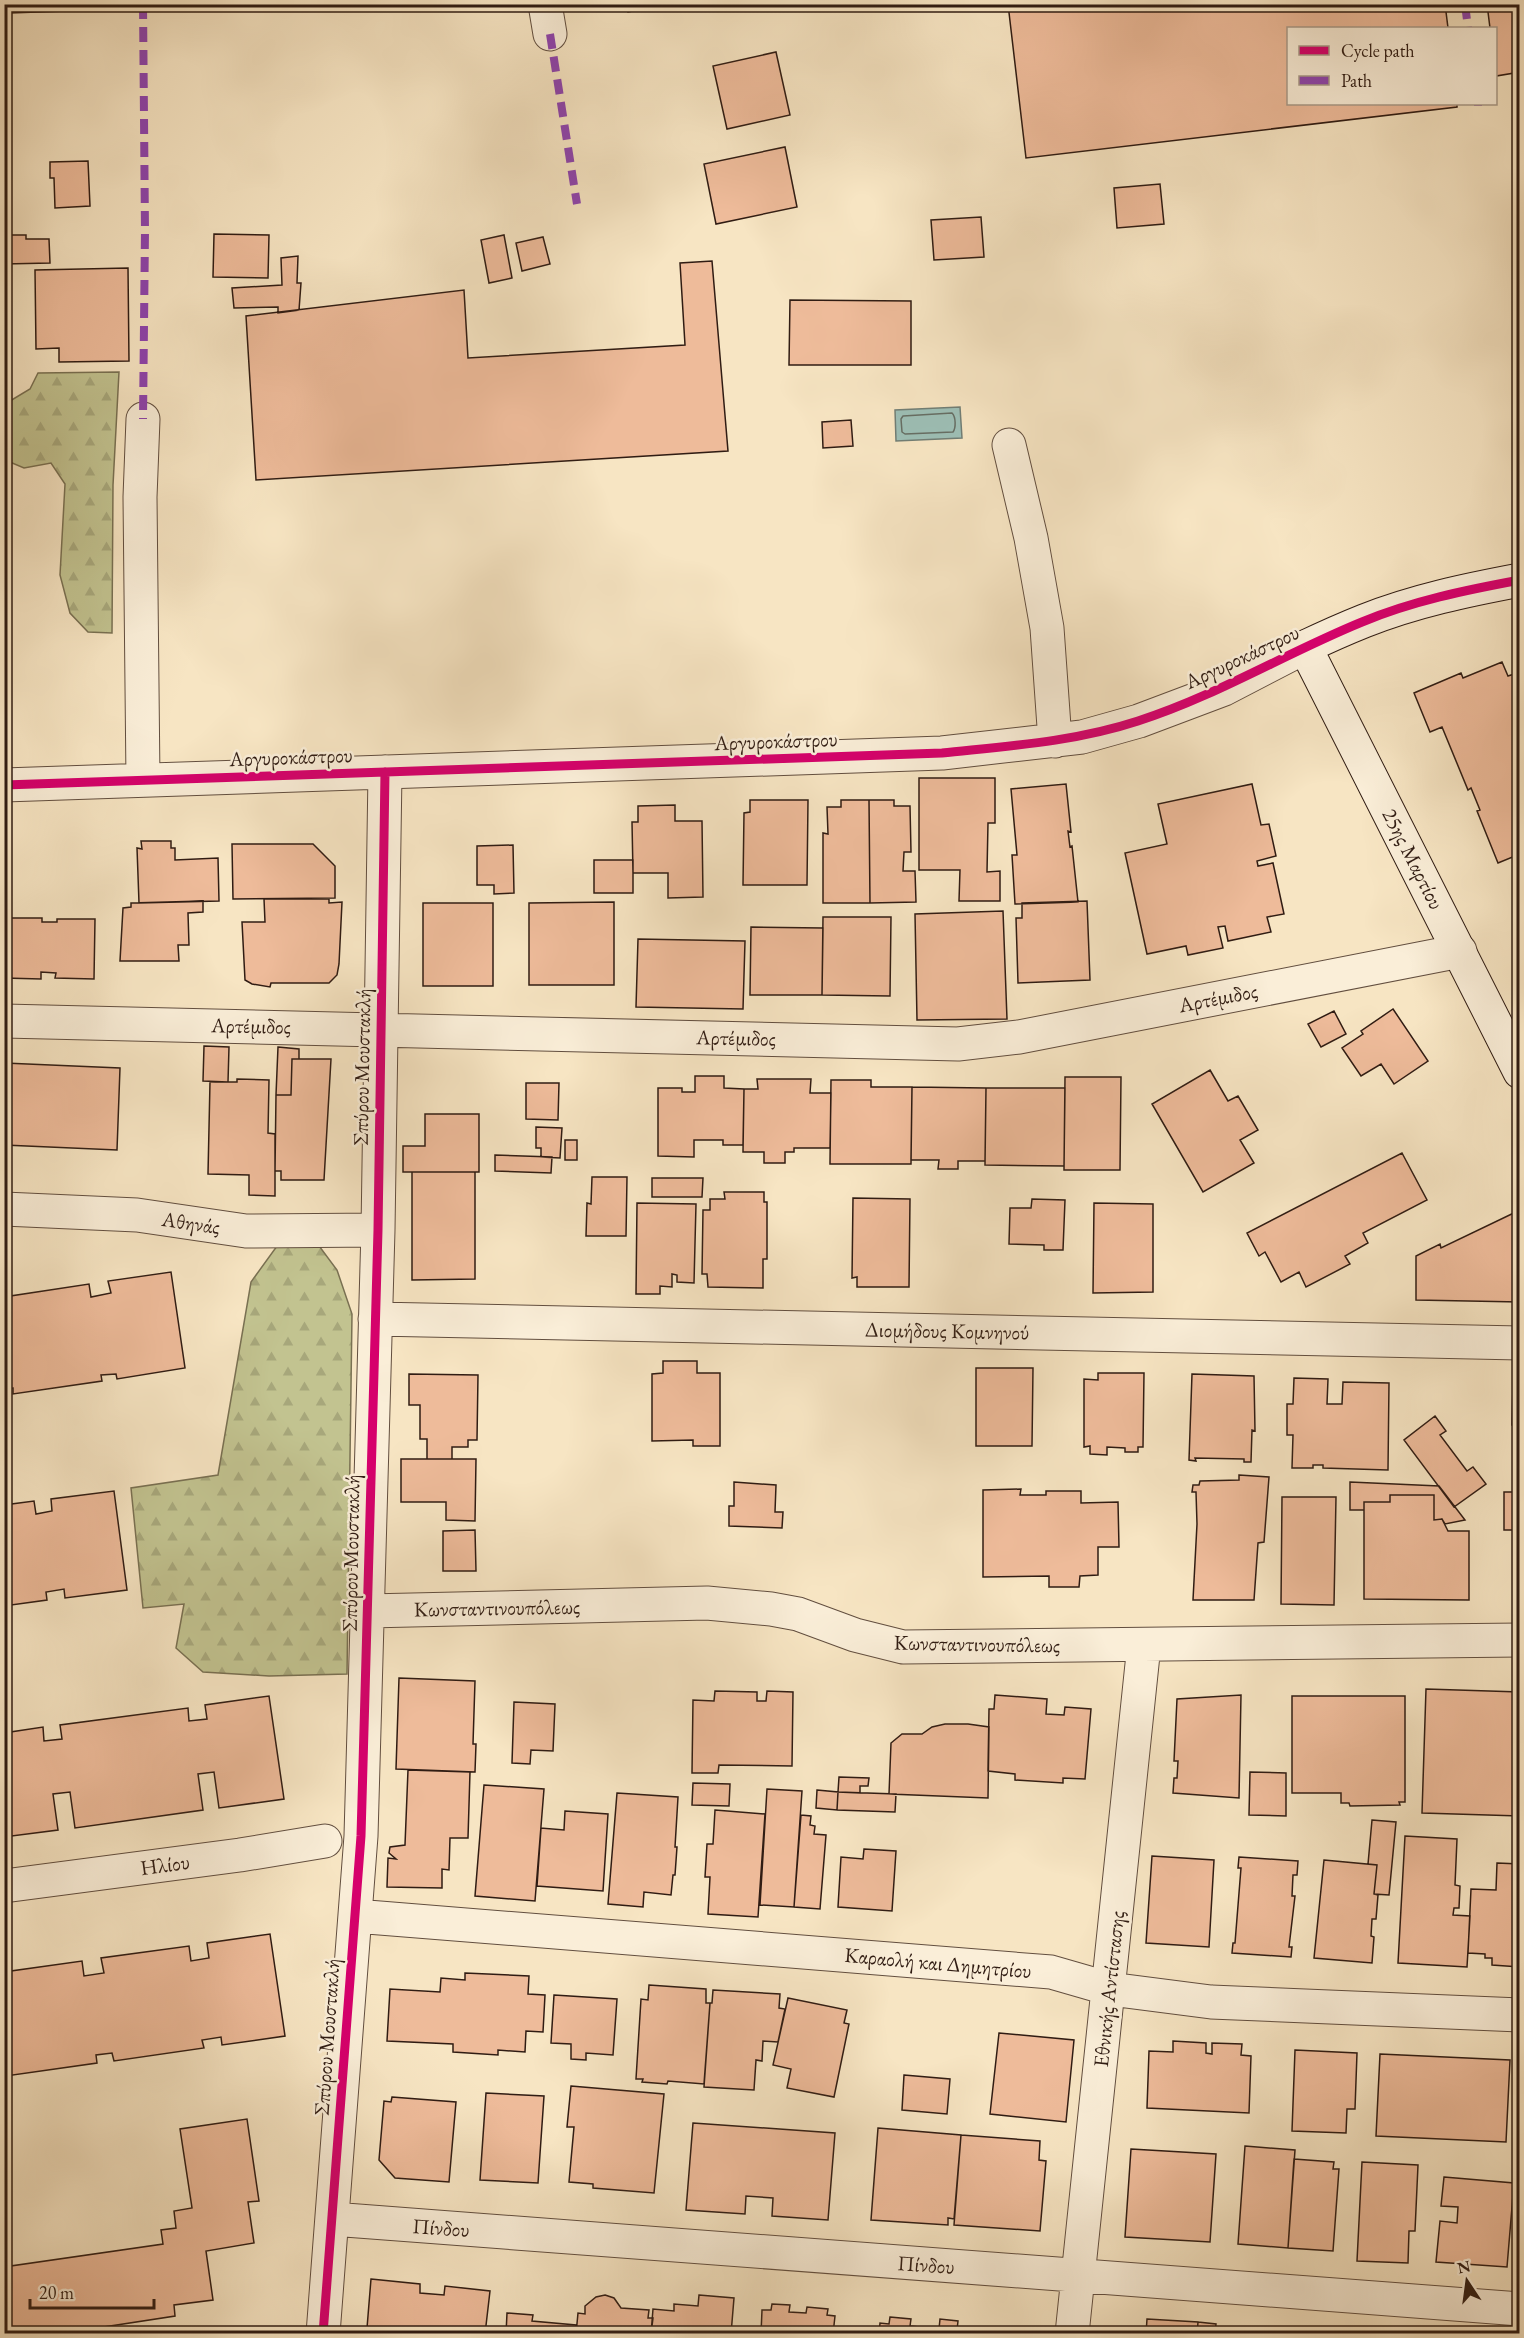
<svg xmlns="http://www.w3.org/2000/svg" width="1524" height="2338" font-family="'EB Garamond',serif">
  <defs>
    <pattern id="forest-firs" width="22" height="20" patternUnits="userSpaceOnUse" patternTransform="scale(1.5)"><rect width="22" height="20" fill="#c2c390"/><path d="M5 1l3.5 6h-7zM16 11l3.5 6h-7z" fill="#a7a77b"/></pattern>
  </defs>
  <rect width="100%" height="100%" fill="#f7e5c3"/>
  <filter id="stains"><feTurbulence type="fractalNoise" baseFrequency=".00333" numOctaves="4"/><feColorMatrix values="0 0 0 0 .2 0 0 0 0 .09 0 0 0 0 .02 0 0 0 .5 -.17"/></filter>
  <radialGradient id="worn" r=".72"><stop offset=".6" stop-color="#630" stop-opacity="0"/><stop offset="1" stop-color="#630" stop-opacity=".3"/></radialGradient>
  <path fill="url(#forest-firs)" stroke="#797052" stroke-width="1.5" d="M119,372l-6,113 -1,148 -24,-1 -18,-19 -10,-38 5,-91 -14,-21 -27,5 -19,-8v-56l25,-15 8,-16z
    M285,1235h26l26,35 15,44 -5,360 -78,2 -66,-4 -27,-24 8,-44 -41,4 -12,-120 87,-13 33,-193z"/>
  <path fill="#9dbfb6" stroke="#717e75" stroke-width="1.5" d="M960,407l2,31 -66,3 -1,-31z"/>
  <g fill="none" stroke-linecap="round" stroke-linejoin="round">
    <path stroke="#666e64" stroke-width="1.5" d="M952,413c4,4 4,15 1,19l-48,2 -3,-2 -1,-13 2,-3z"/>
  </g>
  <path fill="#eebb9a" stroke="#301c13" stroke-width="1.5" d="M10,4h85v6l-85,3z
    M627,4h47l-46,8z
    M1008,4h437l3,24h-160v76h169v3l-431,51z
    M1487,4h33v68l-24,4v-48h-6z
    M776,52l14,63 -63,14 -14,-63z
    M785,147l12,60 -81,17 -12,-60z
    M88,161l2,45 -35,2 -1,-30h-4v-16z
    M1160,184l4,40 -47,4 -3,-40z
    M981,217l3,40 -50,3 -3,-40z
    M214,234l55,1 -1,43 -55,-1z
    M4,235h22v4h23l1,24 -46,1z
    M504,235l8,43 -23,5 -8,-43z
    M543,237l7,27 -28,7 -6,-28z
    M298,256l-1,27h4l-2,27 -21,3v-6l-44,1 -2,-20 50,-3 -1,-27z
    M712,261l16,190 -472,29 -10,-164 218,-26 4,68 217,-13 -5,-82z
    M128,268l1,93 -70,1v-14l-23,1 -1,-79z
    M790,300l121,1v64h-122z
    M851,420l2,26 -30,2 -1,-26z
    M1502,662l6,14 12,-4v182l-22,9 -21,-52 3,-1 -9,-22 -3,2 -26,-63 -12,5 -16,-39 47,-20 2,5z
    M919,778h76v45h-7l-1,49 13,-1v30h-41l1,-31h-41z
    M1066,784l5,48 -3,-1 2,16 2,-1 6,56 -63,2 -3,-49h5l-6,-66z
    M1252,784l9,41 8,-1 7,32 -19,5 1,5 15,-3 11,51 -17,3 4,15 -43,9 -3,-15 -7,1 5,21 -35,7 -2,-9 -39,8 -22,-101 42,-9 -9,-40z
    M750,800h58l-1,85h-64l1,-72 6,-1z
    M841,800h28l1,103h-47v-70l5,1 -1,-27h14z
    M869,800h25v6h16l1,46h-7l-1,19h12l1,31 -46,1z
    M675,805v16h27l1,76 -35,1v-25h-35l-1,-51h6v-16z
    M141,841h30v7h4v12l43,-2 1,43 -80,2 -2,-55 5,1z
    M232,844h81l22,22v32l-102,1z
    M513,845l1,48 -20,1v-9h-17v-39z
    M594,860h39v33h-39z
    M264,899h65v4l13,-1 -3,62 -2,11 -8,8h-58l-1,4 -18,-3 -7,-4 -3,-58h23z
    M203,901v11l-15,1 1,32h-11l1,16h-59l3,-53 8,-1v-4z
    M1087,901l3,79 -72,3 -2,-65h6v-15z
    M614,902v83h-85v-82z
    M423,903h70v83h-70z
    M1003,911l4,108 -90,1 -2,-106z
    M823,917h68l-1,79 -68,-1z
    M4,918h38v4h15v-3h38l-1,60 -39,-1 1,-5 -15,-1v7l-37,-1z
    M751,927l72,1 -1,67h-72z
    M638,939l107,2 -2,68 -107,-2z
    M1393,1009l35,52 -34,23 -13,-20 -20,12 -19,-28 21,-14 -2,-3z
    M1334,1011l12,23 -25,13 -13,-23z
    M204,1046l25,1 -1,35 -25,-1z
    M278,1047l21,2v10h-7l-1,36h-15z
    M292,1059h39l-7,121h-43v-9h-6l1,-76h15z
    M4,1063l116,5 -3,82 -113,-5z
    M1210,1070l18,31 10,-5 20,34 -18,10 14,23 -51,29 -51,-88z
    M695,1076h29v12l20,1 -1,56h-20v-5h-29v17l-36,-1v-68h24v4h13z
    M1065,1077h56l-1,93h-56z
    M237,1079l32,1 -1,53 7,1v62l-26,-1v-20l-41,-1 2,-92h27z
    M757,1079h54l-1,14h21l-1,55h-36v4h-9v11h-21v-11h-21l1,-63h14z
    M831,1080h40v7h41l-1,77h-81z
    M526,1083h33l-1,37 -32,-1z
    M912,1087l74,1 -1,73h-27v8h-20l1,-9h-28z
    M986,1088h79l-1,78 -79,-1z
    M425,1114h54v58h-76v-26h22z
    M536,1127l26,1 -2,30 -19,-1v-9h-5z
    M565,1140h12v20h-12z
    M1402,1153l25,47 -64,33 5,10 -23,13 5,8 -44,23 -7,-15 -18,10 -16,-30 -6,4 -12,-23z
    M495,1155l57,2 -1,16 -56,-2z
    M412,1172h63v107l-63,1z
    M592,1177h35l-1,59h-40l1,-33 4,1z
    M652,1178h51l-1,19h-50z
    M724,1192h40v10h3v57h-4v29l-55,-1 -1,-13h-5l1,-64h7v-11h15z
    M853,1198l57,1 -1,88h-52v-10l-5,1z
    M1032,1199l33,1 -2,50h-19v-5l-35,-1 1,-36h21z
    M637,1203l59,1 -2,79 -17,-1v-7l-5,-1v13l-12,-1v8h-24z
    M1094,1203l59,1v88l-60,1z
    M1520,1210v92l-104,-2v-44l24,-12 1,4z
    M171,1272l14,96 -68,11 -1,-5 -15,1 1,6 -89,13v-6l-9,1v-92l85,-13 2,13 20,-4 -3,-12z
    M663,1361h34v12h23v73h-27v-6l-41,1v-67l11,-1z
    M976,1368h57l-1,78h-56z
    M1098,1373h46l-1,74h-5v5h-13v-4l-18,-1v8l-17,-1v-8l-6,1v-68l14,1z
    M409,1374l69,1 -1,65h-9v7h-16v12h-25v-20h-7v-34h-11z
    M1192,1374l62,2 1,55 -3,-1 -1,32h-7v-3l-49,-1 1,3 -7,-1z
    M1294,1378l34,1 -1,25h15l1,-22 46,1 -1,87 -65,-2v-3h-10v3h-21l1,-33h-6v-31h6z
    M1513,1384h7v51l-8,-10z
    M1435,1416l11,15 -6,4 27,36 6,-4 13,17 -32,23 -50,-67z
    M401,1459h75l-1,62 -29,-1v-18h-45z
    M1239,1475l30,2 -5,65 -6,1 -4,57h-61l4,-76 -1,-32h-4l1,-7h6l1,-4 39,-1z
    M734,1482l42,3 -1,27h8l-1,16 -53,-2v-20h5z
    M1350,1482l89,4 26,34 -20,4 -3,-5 -8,1v-25h-44v7h-26v8h-14z
    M1021,1489l-1,6h26v-4h35v12l37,-1 1,45h-21v28l-18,1 -1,11h-30v-11l-66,1v-87z
    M114,1491l13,99 -62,8 -1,-9 -18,3 1,8 -43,6v-101l30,-4 2,13 16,-3 -1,-12z
    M1504,1492h16v58h-3v-20h-13z
    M1390,1495h44v25l8,-1 6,12h21v69l-105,-1v-97h26z
    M1282,1497h54l-2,108 -53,-1z
    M475,1530l1,41h-33v-40z
    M399,1678l76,3 -2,63h3l-1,28 -79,-3z
    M1426,1689l94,3v124l-98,-3z
    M715,1691l42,1v9h9l1,-10 26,1 -1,74 -73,-1 -1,8h-26l1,-73 21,1z
    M995,1695l52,4 -1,15 18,1 1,-8 26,2 -6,70 -22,-1v5l-48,-3v-6l-27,-3 1,-62h5z
    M1241,1695l-2,103 -66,-5 1,-15h3l1,-17h-4l3,-62z
    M269,1696l15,103 -65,9 -5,-36 -16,2 5,36 -128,18 -5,-36 -17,2 5,36 -54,7v-104l39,-6 1,14 18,-2 -2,-14 128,-17 1,13 18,-2 -2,-14z
    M1292,1696h113v106h-6l1,3 -50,1 -1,-3h-8v-10h-49z
    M514,1702l41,2 -2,47 -22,-1 -1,14 -18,-1z
    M945,1724h23l21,3 -1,71 -99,-4 2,-51 11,-9h20l10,-7z
    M408,1770l62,2 -2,66h-18l-1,32 -7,-1v19l-55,-1 1,-29 8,1 -7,-6 1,-6 15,-2z
    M1250,1772l36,1v43l-37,-1z
    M839,1777l30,1 -1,8h-8v7l-22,-1z
    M693,1783l37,1 -1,22 -37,-1z
    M484,1785l60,4 -9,112 -60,-5z
    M767,1789l35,2 -8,116 -34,-2z
    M817,1790l21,2 -1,18 -21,-2z
    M838,1792l58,2 -1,18 -58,-2z
    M617,1793l61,4 -3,50h2l-2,28h-2l-2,20 -27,-3 -1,15 -35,-3z
    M715,1810l50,4 -7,103 -50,-3 2,-37h-5l2,-33h6z
    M565,1811l43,3 -5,77 -66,-5 4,-58 23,2z
    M801,1815l10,1 -1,9 5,1 -1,8 12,1 -6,74 -26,-2z
    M1372,1820l24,2 -7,73 -15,-1 3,-29 -9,-1z
    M1405,1836l52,3 -2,46 5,1 -1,22h-5l-1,7 17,1 -3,51 -69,-4z
    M864,1849l32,2 -4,60 -54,-4 3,-50 22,2z
    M1152,1856l62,4 -5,87 -63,-4z
    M1239,1857l59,4 -1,14h-4l-1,21h3l-6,51h3l-1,10 -59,-4 1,-10h2l6,-75h-3z
    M1324,1860l53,5 -3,29 4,1 -2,24h-4l-1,17 3,1 -2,26 -58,-5z
    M1497,1863l23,1v103l-28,-2v-7h-7v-4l-17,-1 3,-64 25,1z
    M270,1934l15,102 -63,9 -1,-8 -19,3 2,8 -90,13 -2,-8 -16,2 1,8 -91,13 -2,-104 78,-11 2,15 20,-3 -3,-15 88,-12 2,15 18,-3 -2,-15z
    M465,1973l64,3 -1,18 17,1 -2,37 -17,-1 -1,21 -27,-2v5l-45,-3v-8l-66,-3 3,-52 50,3 1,-14 24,2z
    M649,1985l57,4v14h4l-6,81 -36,-3 -1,3 -25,-2 1,-3h-7l5,-80 7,1z
    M713,1990l67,4 -1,14 6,1 -7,33 -15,-1 -1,20 -6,-1 -2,30 -50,-3 6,-84h2z
    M554,1995l63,4 -4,56 -27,-2v7l-15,-1v-15l-20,-1z
    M788,1998l59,12 -3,13 5,1 -15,73 -47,-9 4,-19 -18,-4z
    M999,2033l75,7 -8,82 -76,-8z
    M1173,2041l33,2v10l6,1v-11l30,1 -1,11 10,1 -2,57 -102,-5 2,-57 24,1z
    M1295,2050l62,3 -2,56h-8l-1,24 -54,-2z
    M1380,2054l130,6 -4,82 -130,-6z
    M904,2075l46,4 -3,35 -45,-4z
    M571,2086l93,8 -10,99 -61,-5v-4l-24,-2 5,-55h-7z
    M486,2093l58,3 -6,87 -58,-3z
    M392,2097l64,5 -7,80 -54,-4 -16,-18 5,-59 7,1z
    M247,2119l12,82 -11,1 6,41 -48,8 7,49 -39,5 1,11 -117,18h-46l-8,-67 159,-23 -2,-14 15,-2 -2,-17 18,-3 -12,-79z
    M693,2123l142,10 -7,87 -56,-4 1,-18 -27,-2 -1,18 -59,-4z
    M878,2128l83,7 -7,84 -6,-1v7l-77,-5z
    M961,2135l79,6 -1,19 7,1 -6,70 -86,-6z
    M1245,2146l50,4 -7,98 -50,-4z
    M1131,2149l85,5 -6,88 -85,-5z
    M1294,2159l40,3 -1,7h6l-6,82 -45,-3z
    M1362,2162l56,3 -3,66h-6l-1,32 -51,-2z
    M1444,2177l70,6 -7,84 -71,-5 4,-41 17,2 1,-16 -17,-1z
    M371,2279l49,5v9l24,2 1,-9 45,5 -5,43h-109v-5l-9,-1z
    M605,2295l9,3 7,10 28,2 -1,8h5l-2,16h-75l2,-21 7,1v-8l11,-9z
    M699,2295l35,3 -3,36h-80l2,-25 21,2v-7l24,2z
    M772,2304l18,1 -1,7 17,1 1,-6 21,2 -1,6 8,1 -2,18h-72l1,-24h9z
    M507,2313l26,2 -1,6 44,4v9h-70z
    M890,2317l21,2 -1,7 29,3 1,-10 18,2 -1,9 39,4h-117l1,-11 9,1z
    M1147,2319l51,3 -1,12h-51z
    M1198,2322l18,2 -1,10h-18z"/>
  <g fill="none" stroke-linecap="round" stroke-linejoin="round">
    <g stroke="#624e3f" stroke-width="35">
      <path id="street" d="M545,4l5,30
        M1009,445l22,93 16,90 8,113
        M143,780l-3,-283 3,-78
        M4,785l938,-32 140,-16 57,-16 85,-32 81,-42
        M4,1021l954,23 61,-7 441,-86
        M4,1209l133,6 109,16 132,-1
        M375,1319l1145,24
        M368,1611l339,-8 64,6 27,5 57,21 48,12 617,-7
        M4,1886l236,-31 85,-14
        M355,1916l696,56 59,17 101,13 309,13
        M332,2219l1188,90
        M323,2334l38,-498 17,-606 7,-458
        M1072,2334l72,-689"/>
    </g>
    <g stroke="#301c13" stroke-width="35">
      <path id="secondary" d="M1520,580c-53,10 -106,21 -156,41 -20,8 -40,17 -59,26l215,425"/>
    </g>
    <use href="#street" stroke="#faeed8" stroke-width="33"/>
    <use href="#secondary" stroke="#faeed8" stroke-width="33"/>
    <path stroke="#8e44ad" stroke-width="8" stroke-dasharray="15 8" stroke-linecap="butt" d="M143,4l2,227 -2,188
      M1465,4l3,24
      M550,34l27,170
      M1478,104v2"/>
    <g stroke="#faeed8" stroke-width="13">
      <path id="cycleway" d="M4,785l938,-32c66,-7 132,-11 196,-32 78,-25 148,-68 224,-99 50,-21 104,-32 158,-42
        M323,2334l38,-498 17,-606 7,-458"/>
    </g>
    <use href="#cycleway" stroke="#d6006c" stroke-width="9"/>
  </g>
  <g text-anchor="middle" stroke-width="5" stroke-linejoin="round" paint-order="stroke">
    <g font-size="21" fill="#301c13" stroke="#faeed8">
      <text transform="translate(1242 657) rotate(-25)" y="7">Αργυροκάστρου</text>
      <text transform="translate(776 741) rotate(-2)" y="7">Αργυροκάστρου</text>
      <text transform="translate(291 757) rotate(-2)" y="7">Αργυροκάστρου</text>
      <text transform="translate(1413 859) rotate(63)" y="7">25ης Μαρτίου</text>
      <text transform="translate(1218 998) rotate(-11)" y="7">Αρτέμιδος</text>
      <text transform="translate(251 1026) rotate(1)" y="7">Αρτέμιδος</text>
      <text transform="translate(736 1038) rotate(1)" y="7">Αρτέμιδος</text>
      <text transform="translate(362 1067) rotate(-89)" y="7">Σπύρου Μουστακλή</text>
      <text transform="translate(191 1223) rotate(8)" y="7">Αθηνάς</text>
      <text transform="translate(947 1331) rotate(1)" y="7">Διομήδους Κομνηνού</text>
      <text transform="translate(351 1553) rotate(-89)" y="7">Σπύρου Μουστακλή</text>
      <text transform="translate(497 1608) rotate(-1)" y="7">Κωνσταντινουπόλεως</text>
      <text transform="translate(977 1644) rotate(1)" y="7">Κωνσταντινουπόλεως</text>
      <text transform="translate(165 1865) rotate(-8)" y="7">Ηλίου</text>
      <text transform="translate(938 1963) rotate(5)" y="7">Καραολή και Δημητρίου</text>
      <text transform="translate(1109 1989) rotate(-84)" y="7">Εθνικής Αντίστασης</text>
      <text transform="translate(327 2037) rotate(-86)" y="7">Σπύρου Μουστακλή</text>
      <text transform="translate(441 2228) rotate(4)" y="7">Πίνδου</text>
      <text transform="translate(926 2265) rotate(4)" y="7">Πίνδου</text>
    </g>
  </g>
  <rect width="1524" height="2338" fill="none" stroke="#f7e5c3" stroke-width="24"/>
  <rect x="6" y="6" width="1512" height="2326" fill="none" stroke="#301c13" stroke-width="3"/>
  <rect x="12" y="12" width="1500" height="2314" fill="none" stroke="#301c13" stroke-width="1.5"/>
  <rect x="1287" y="27" width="210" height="78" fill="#faeed8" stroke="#a99a89" stroke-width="1.5"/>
  <rect x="1299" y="46" width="30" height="9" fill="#d6006c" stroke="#a99a89" stroke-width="1.5"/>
  <text x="1341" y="57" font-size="18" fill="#301c13">Cycle path</text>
  <rect x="1299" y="76" width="30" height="9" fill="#8e44ad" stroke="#a99a89" stroke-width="1.5"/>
  <text x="1341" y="87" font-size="18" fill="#301c13">Path</text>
  <g transform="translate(1467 2281) rotate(347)" stroke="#faeed8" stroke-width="4.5" paint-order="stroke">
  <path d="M0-4.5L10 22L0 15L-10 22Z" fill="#301c13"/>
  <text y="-9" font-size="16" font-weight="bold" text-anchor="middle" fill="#301c13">N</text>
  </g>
  <path d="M30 2299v9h124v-9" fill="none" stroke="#301c13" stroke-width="3"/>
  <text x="39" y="2299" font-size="18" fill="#301c13" stroke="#faeed8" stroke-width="4.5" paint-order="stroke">20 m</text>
  <rect width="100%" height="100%" filter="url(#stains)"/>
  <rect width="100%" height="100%" fill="url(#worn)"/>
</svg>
